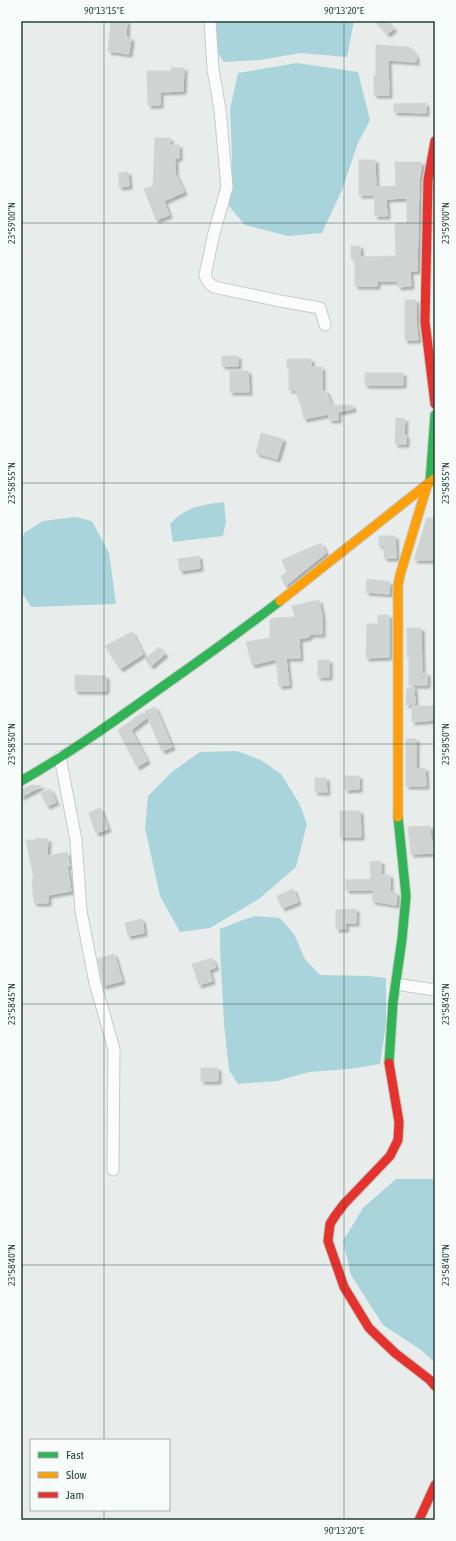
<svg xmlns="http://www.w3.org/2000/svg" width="456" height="1541" font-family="'Asap Condensed',sans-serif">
  <defs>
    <filter id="shadow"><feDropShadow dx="3" dy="3" stdDeviation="1" flood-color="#0004"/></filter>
  </defs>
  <rect width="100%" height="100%" fill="#e8edeb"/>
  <path fill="#a9d4db" d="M214,21h140l-7,36 -47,-4 -40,7 -36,2 -7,-10z
    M297,63l61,9 12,48 -12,23 -16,47 -20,43 -34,3 -43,-11 -16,-19 3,-49 -2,-48 8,-36z
    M224,502l2,20 -3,14 -50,6 -3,-18c16,-18 33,-19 54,-22z
    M75,517l17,4 17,32 7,51 -85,3 -10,-16v-44l3,-14 19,-12z
    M237,751l24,9 20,14 18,29 8,21 -11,43 -37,32 -49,29 -30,4 -20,-36 -15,-68 3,-32 25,-25 27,-19z
    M255,916l25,2 14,16 11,25 15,16 49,1 17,2v46l-6,40 -31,5 -40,3 -32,9 -39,3 -9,-14 -5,-46 -4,-76v-19l20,-8z
    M396,1179h39v184l-14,-13 -38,-25 -32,-50 -8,-34 20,-33z"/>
  <path fill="#cfd4d2" stroke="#d1d6d4" filter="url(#shadow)" d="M111,21h16l-1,16 5,1 -2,16 -21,-3z
    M375,21h12l7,8 -7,5z
    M376,45l33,2 7,9v6l-28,-2 1,35h-15v-19h2z
    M171,68h13l-1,23 -23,1v13h-12l-1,-34h24z
    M426,103v10l-32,-1v-8z
    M155,138h15v7h9v13h-4v15l9,19 -20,9 5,14 -13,5 -12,-31 9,-3z
    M359,160h16l1,27 20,-1 -1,-24h27l-3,18 -2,91h-7l1,15 -13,1v-6h-21v5h-22v-28h-4v-12h9v11l36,-1 -1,-33h12v-25l-21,1 1,17h-12l-1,-21h-15z
    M128,172l1,14 -10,1v-14z
    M405,300h11v22l2,18h-13z
    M222,356h16v10h-16z
    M287,359h24v8h11v25l4,-1 5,14h21l1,4 -15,3v8h-9v-6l-25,5 -3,-13 -6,-16h-6v-22h-2z
    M230,371h18l1,21h-19z
    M365,373h38v12h-38z
    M396,418l9,1 -1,16h2v9h-11z
    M261,433l22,6 -6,20 -21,-6z
    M427,518h8v42h-21z
    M379,536h16l1,22h-12v-13l-5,1z
    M321,543l5,10 -41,33 -4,-10 6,-3 -5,-13z
    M199,556l1,12 -20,3 -2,-12z
    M367,579l23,3 -1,12 -23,-2z
    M319,600l3,16v18h-13v3l-10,2 1,19h-14l3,27 -10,1 -3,-27 -24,6 -6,-23 24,-4v-18l3,-2 22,-1 -3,-11z
    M378,615h11v42l-23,1 1,-34h11z
    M407,628h14l1,46 5,-1v12h-18v-28h-2z
    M132,632l11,22 -23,15 -15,-23z
    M159,647l6,7 -14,12 -6,-7z
    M318,660h11v17h-11z
    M75,675l31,1v15h-31z
    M414,687l1,17 -9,1 1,-17z
    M412,706h23v14l-23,2z
    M155,707l17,40 -10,4 -17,-40z
    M142,713l1,1 2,-1 3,4 -17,13 16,31 -10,6 -19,-37z
    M406,739h10v30l9,-1 1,18h-20z
    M345,776h14v13l-14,1z
    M315,778h11l1,14h-12z
    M32,785l10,1 -21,11v-7z
    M50,789l6,13 -9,4 -6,-12z
    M100,808l8,21 -12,4 -7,-20z
    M340,811h20l1,26h-21z
    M430,826l1,15h4v12l-24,1 -3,-27z
    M36,838l12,1 -1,17 20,-4 3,14h-3l4,25 -23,4v8h-14l-2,-24h2l-8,-39h10z
    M381,861v14h9v17l7,1 -1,12 -24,-4 2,-11h-28v-10l25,-1 -1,-17z
    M293,889l5,13 -16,6 -5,-12z
    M356,909v14h-11l1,6h-10v-19z
    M142,919l2,14 -16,3 -3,-13z
    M114,954l8,27 -19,5 -5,-27z
    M212,958l4,9 -7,3 3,11 -13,4 -7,-21z
    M201,1068h17v13h-17z"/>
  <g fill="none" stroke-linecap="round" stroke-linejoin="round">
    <g stroke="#c5cac8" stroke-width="13">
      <path id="street" d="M210,21l3,48 7,41 7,77 -13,46 -9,42 3,7 6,5 66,14 40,7 5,17
        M60,757l16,83 5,71 14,72 19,66 -1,121
        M396,984l39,6"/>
    </g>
    <g stroke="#c3cbc8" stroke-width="11">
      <path id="fast" d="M430,482l5,-67
        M21,781c49,-28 95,-61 141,-94 40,-28 79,-56 118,-86
        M389,1063l4,-61 9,-63 4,-43 -8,-79"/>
    </g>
    <g stroke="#c3cbc8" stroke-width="11">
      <path id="slow" d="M280,601l155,-123
        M398,817v-231l2,-11 27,-89"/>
    </g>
    <g stroke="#c3cbc8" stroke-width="11">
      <path id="jam" d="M435,141l-7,39 -3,142 10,82
        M389,1063l10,59 -1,18 -8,16 -46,48 -9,12 -5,8 -2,17 16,46 25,41 26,25 35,27 5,6
        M419,1520l16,-35"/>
    </g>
    <use href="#street" stroke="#fcfcfc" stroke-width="11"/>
    <use href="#fast" stroke="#30b455" stroke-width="9"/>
    <use href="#slow" stroke="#ff9f0a" stroke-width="9"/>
    <use href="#jam" stroke="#e5322d" stroke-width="9"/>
  </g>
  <path fill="none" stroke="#24423a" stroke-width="1" stroke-opacity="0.45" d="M104,21v1419M344,21v1499M21,223h414M21,483h414M21,744h414M21,1004h414M21,1265h414M104,1510v10"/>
  <rect width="456" height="1541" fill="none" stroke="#f7fbf9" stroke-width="44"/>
  <rect x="30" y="1439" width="140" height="72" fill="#f7fbf9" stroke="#a3b1ad"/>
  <rect x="38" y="1452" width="20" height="6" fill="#30b455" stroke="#a3b1ad"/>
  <text x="66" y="1459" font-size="12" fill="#24423a">Fast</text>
  <rect x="38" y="1472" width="20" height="6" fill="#ff9f0a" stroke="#a3b1ad"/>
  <text x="66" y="1479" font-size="12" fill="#24423a">Slow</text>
  <rect x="38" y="1492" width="20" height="6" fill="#e5322d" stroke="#a3b1ad"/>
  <text x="66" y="1499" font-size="12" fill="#24423a">Jam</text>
  <rect x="22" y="22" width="412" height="1497" fill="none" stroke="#24423a" stroke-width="1.5"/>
  <g font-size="10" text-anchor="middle" fill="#24423a">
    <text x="104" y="14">90°13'15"E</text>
    <text x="344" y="14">90°13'20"E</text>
    <text transform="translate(11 223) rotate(-90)" y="4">23°59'00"N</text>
    <text transform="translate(445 223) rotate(-90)" y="4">23°59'00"N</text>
    <text transform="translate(11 483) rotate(-90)" y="4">23°58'55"N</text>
    <text transform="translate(445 483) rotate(-90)" y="4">23°58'55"N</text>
    <text transform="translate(11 744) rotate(-90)" y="4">23°58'50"N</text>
    <text transform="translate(445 744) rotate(-90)" y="4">23°58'50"N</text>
    <text transform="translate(11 1004) rotate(-90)" y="4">23°58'45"N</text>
    <text transform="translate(445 1004) rotate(-90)" y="4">23°58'45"N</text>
    <text transform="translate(11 1265) rotate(-90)" y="4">23°58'40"N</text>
    <text transform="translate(445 1265) rotate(-90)" y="4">23°58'40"N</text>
    <text x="344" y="1534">90°13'20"E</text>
  </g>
</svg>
